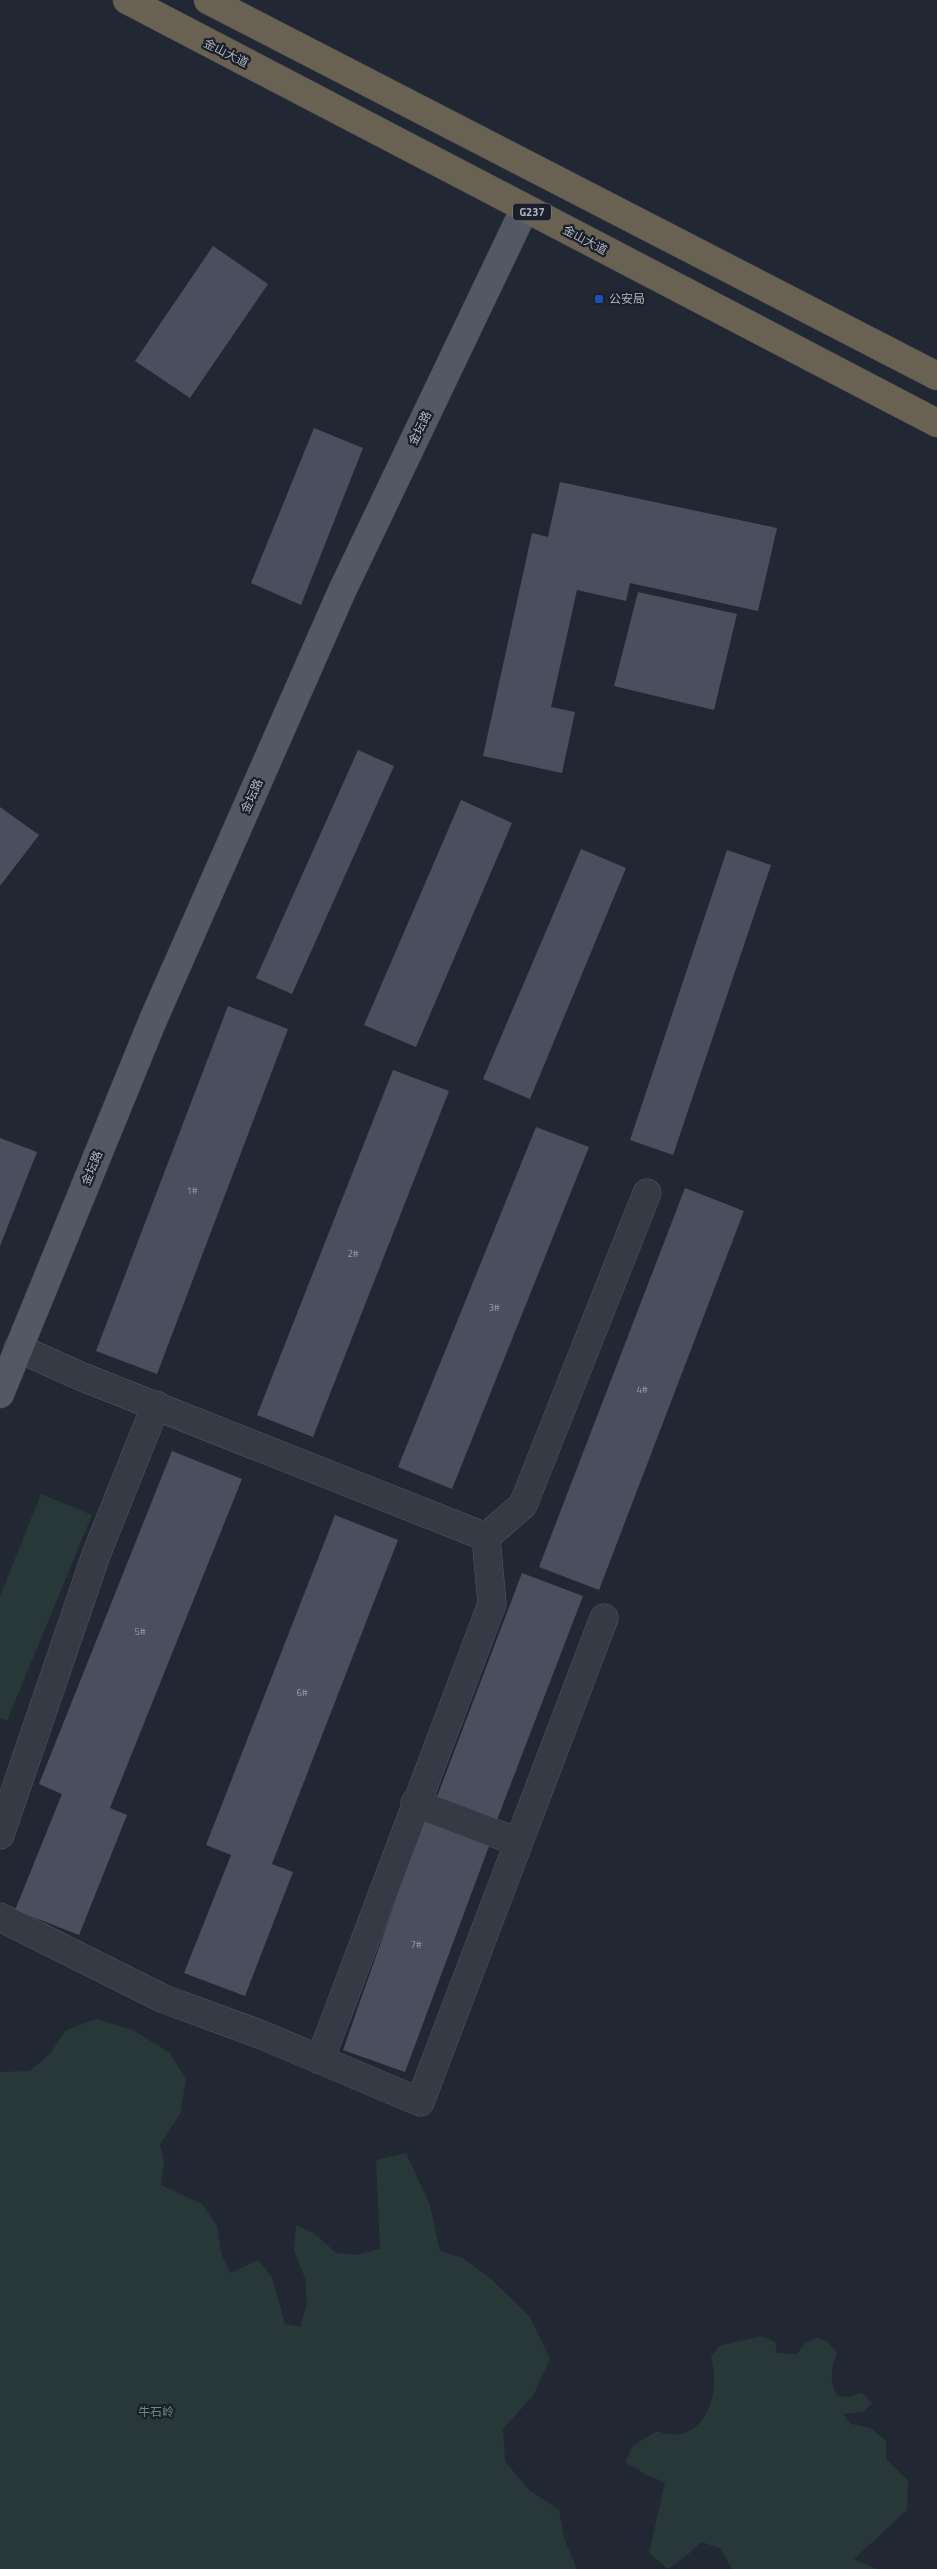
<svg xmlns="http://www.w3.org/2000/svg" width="937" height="2569" font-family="'Titillium Web','Noto Sans SC',sans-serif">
  <rect width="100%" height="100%" fill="#222833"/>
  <path fill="#283738" d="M41,1494l51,21 -85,206 -7,-3v-122z
    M96,2019l37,11 37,23 16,27 -6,34 -20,30 4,18 -3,23 41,19 15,22 4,27 9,20 28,-13 14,17 13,47 15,3 7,-24 -2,-25 -11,-27 2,-26 19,9 21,19 19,2 25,-6 -4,-89 30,-7 24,52 10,46 23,7 28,21 39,38 20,42 -17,37 -30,33 2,32 23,28 31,21 5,28 13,31h-577v-497l30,-1 20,-17 16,-24z
    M761,2336l14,6 2,11 20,1 7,-10 12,-7 12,5 9,11c-6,16 -8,28 0,43l13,1 12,-4 10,10 -9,9 -20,2 8,10 20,4 15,13v18l22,21 -1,30 -53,49 22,10h-144l-12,-21 -19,-6 -17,16 -16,11 -19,-16 16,-71 -17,-6 -23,-14 9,-17 23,-14c47,18 65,-38 54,-74l8,-11z"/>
  <path fill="#494f5d" d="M213,246l55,38 -78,114 -55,-37z
    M314,428l49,20 -62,157 -50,-22z
    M560,482l217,46 -19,83 -128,-28 -4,18 -49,-11 -26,117 24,5 -13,61 -79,-17 49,-223 16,4z
    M638,592l99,22 -23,96 -100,-24z
    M358,750l36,16 -102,228 -36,-16z
    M461,800l51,23 -96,224 -52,-22z
    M0,807l39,28 -39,51z
    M581,849l45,19 -96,231 -47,-20z
    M727,850l44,15 -98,290 -43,-15z
    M228,1006l60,23 -131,345 -61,-23z
    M393,1070l56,21 -136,346 -56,-22z
    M536,1127l53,20 -137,342 -54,-22z
    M0,1138l37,14 -37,94z
    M685,1188l59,23 -145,379 -60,-23z
    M172,1451l70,28 -132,329 17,7 -48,120 -64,-25 47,-116 -23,-10z
    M335,1515l63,25 -126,324 21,8 -48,124 -61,-23 47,-118 -25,-10z
    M522,1573l61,23 -88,229 -60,-23z
    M426,1814l66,24 -87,234 -62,-22z"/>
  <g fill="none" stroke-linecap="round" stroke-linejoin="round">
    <g stroke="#525862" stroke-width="29">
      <path id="minor" d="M18,1348l62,28 406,161 37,-32 124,-312
        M415,1803l103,39
        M0,1835l96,-280 60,-150
        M0,1917l164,82 98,36 158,67 184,-484
        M320,2060l172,-456 -6,-67"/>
    </g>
    <g stroke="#3e434e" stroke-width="29">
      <path id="major" d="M0,1394l153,-374 189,-429 183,-383"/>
    </g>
    <g stroke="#40454f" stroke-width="29">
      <path id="highway" d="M127,0l810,423
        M208,0l729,376"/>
    </g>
    <use href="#minor" stroke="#353a44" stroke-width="28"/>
    <use href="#major" stroke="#535964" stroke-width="28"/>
    <use href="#highway" stroke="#696253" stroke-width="28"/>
  </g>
  <rect fill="#1a4fb4" stroke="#1b1f29" stroke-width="2" x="594" y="294" width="10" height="10" rx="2.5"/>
  <g text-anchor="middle" stroke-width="4.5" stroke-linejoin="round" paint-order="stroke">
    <g font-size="10" fill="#969ca8">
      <text x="192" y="1194">1#</text>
      <text x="353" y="1257">2#</text>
      <text x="494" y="1311">3#</text>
      <text x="642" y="1393">4#</text>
      <text x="140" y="1635">5#</text>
      <text x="302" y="1696">6#</text>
      <text x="416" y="1948">7#</text>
    </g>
    <rect fill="#1b1f29" stroke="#838893" stroke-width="1" x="513" y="203.5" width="38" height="17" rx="4"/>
    <g font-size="11" font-weight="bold" fill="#afb5c1">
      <text x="532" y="216">G237</text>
    </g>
    <g font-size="12" fill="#afb5c1" stroke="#1b1f29">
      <text transform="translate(226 53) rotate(27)" y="4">金山大道</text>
      <text transform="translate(585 240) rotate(28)" y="4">金山大道</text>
      <text transform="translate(420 428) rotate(-64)" y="4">金坛路</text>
      <text transform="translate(252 796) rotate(-66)" y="4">金坛路</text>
      <text transform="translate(92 1168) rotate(-68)" y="4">金坛路</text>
    </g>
    <g font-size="12" fill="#afb5c1" stroke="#1b1f29" text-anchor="start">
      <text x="609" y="303">公安局</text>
    </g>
    <g font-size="12" fill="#6a8e75" stroke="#1b1f29">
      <text x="156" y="2416">牛石岭</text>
    </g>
  </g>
</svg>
